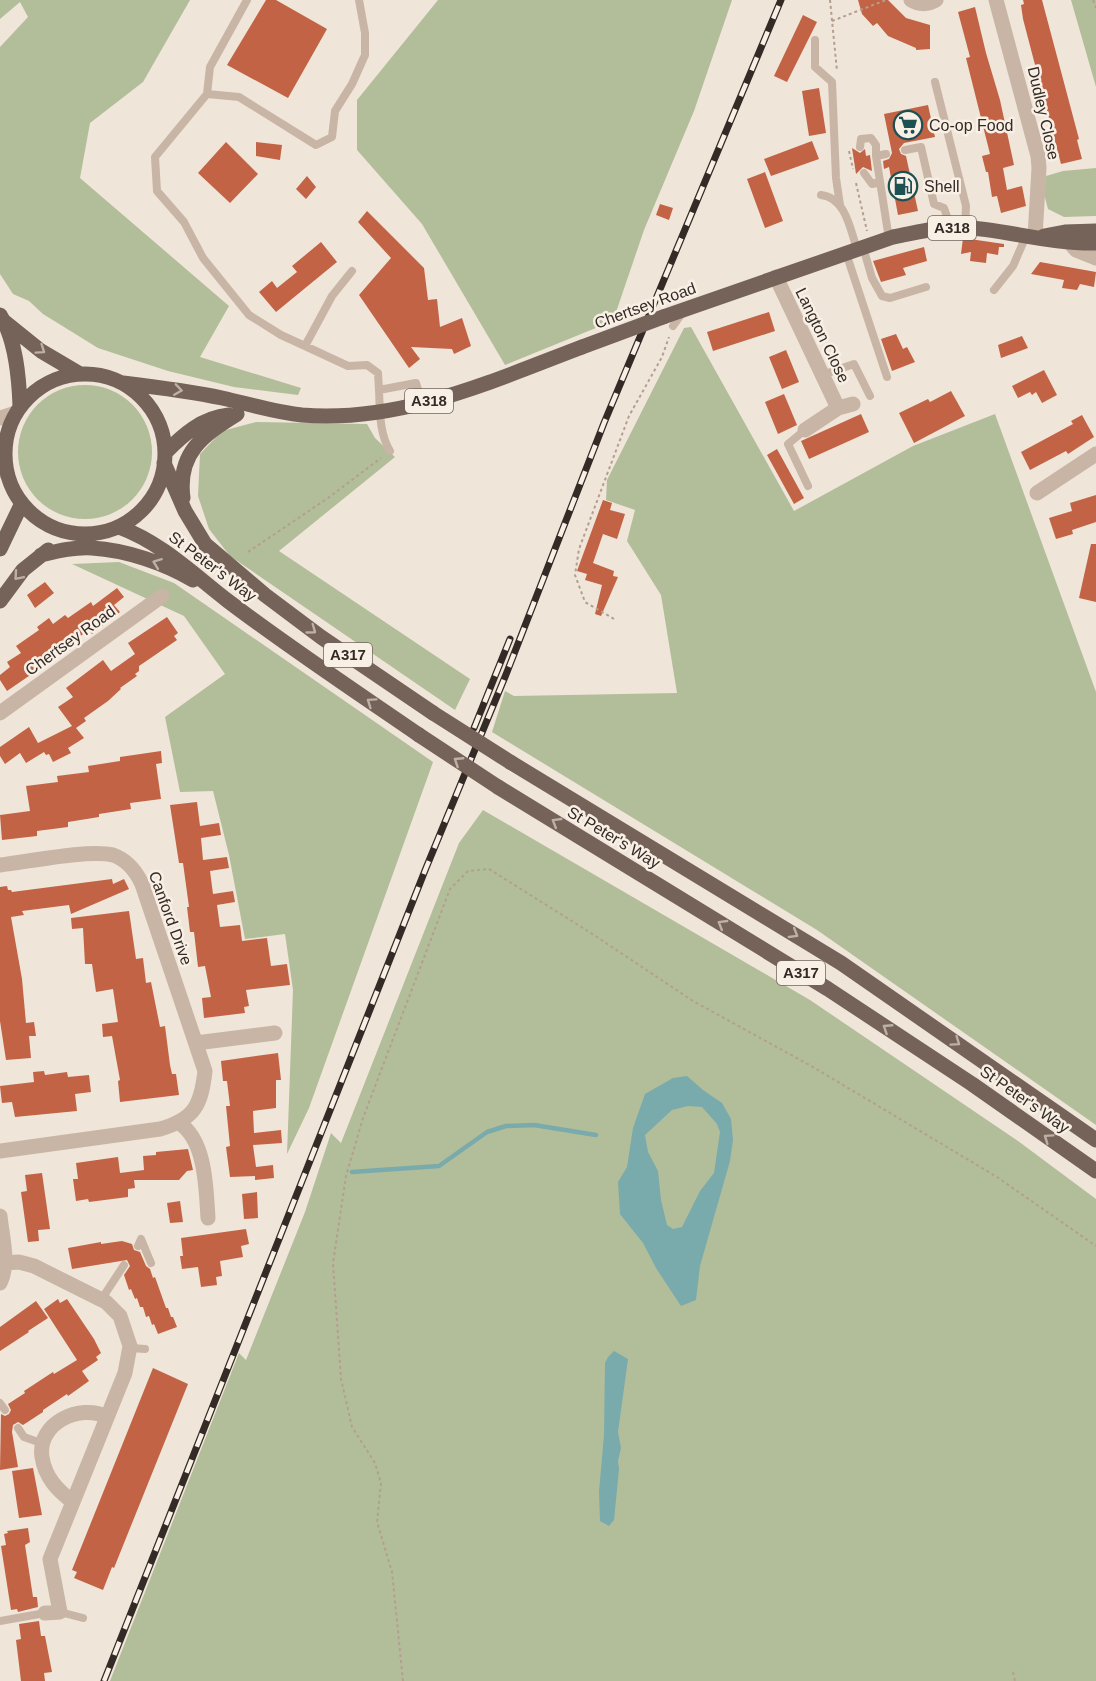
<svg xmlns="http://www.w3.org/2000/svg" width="1096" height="1681" font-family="Arial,sans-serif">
  <rect width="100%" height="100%" fill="#f0e5d9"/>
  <path fill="#b2be9a" d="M0,0h190l-47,82 -53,41 -10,55 149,128 -29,51 101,31 -3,7 -64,-8 -66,-16 -70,-23 -55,-34 -14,-13 -16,-7 -13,-20v-227l28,-30 -8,-15 -20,17z
    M438,0h294l-38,111 -50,119 -31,91 -108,44 -83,-141 -65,-74v-50z
    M1071,0h25v87z
    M1096,168v48l-32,1 -16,-8 -4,-15 2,-18 17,-5z
    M691,327l103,184 119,-65 82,-32 101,278v433l-279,-195 -325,-198 13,-41 9,5 163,-3 -16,-98 -34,-54 8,-31 -29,-10 1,-20 77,-152z
    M18 452a67 67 0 1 1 134 0a67 67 0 1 1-134 0Z
    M256,422l111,2 8,14 20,19 -116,94 191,128 -15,31 -225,-154 -21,-27 -11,-33 2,-42 22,-23z
    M119,562l55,21 259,179 -124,346 -22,46 6,-164 -8,-56 -40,5 -16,-84 -16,-64 -33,1 -15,-75 60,-43 -41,-58 -112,-52z
    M483,810l327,190 208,141 78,58v482h-986l129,-328 7,7 59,-148 26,-79 10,10 118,-300z"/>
  <path fill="#79aaac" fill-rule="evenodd" d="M687,1076l16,14 19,13 9,16 2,21 -3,21 -30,105 -4,34 -15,6 -25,-38 -13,-25 -23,-29 -2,-32 9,-15 6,-39 12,-34 28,-16zM688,1106l14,1 15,17 3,8 -6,41 -14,18 -18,36 -9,2 -6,-4 -6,-25 -3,-29 -10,-19 -3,-17 27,-25z
    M614,1351l14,8 -10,73 3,16 -3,13 1,8 -5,51 -5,6 -9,-5 -1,-29 5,-57 1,-72 3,-6z"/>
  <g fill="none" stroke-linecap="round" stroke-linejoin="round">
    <path stroke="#79aaac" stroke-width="4.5" d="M352,1172l87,-6 48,-34 19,-6 28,-1 62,10"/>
  </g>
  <path fill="#c26345" d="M266,0h10l51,29 -39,69 -61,-33z
    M858,0h30l18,18 24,7v24l-14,1v-2l-28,-12 -11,-13 -4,3 -11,-12z
    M1023,0h19l37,139 -2,1 5,19 -21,5 -38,-145 -2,-14 3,-1z
    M975,7l11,46 14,47 14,65 -11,3 4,22 15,-4 4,20 -25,7 -4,-17 -5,1 -4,-25h-2l-4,-16 8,-2 -24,-96 4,-1 -12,-45z
    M803,15l14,7 -30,60 -13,-6z
    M819,88l7,45 -17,3 -7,-45z
    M928,105l7,32 -31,6 -5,6 2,5 5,2 12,55 -20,4 -9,-48 -5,2 -1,-8 6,-2 3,-6 -8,-39z
    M812,141l7,18 -48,17 -7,-17z
    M226,142l32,32 -28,29 -32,-30z
    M256,142l26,3 -2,15 -24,-4z
    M852,148l8,5 5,-4 1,7 4,-1 2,16 -9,-4 -7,7z
    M765,172l18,49 -18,7 -18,-49z
    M307,176l9,11 -10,12 -10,-10z
    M660,204l13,4 -4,12 -13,-5z
    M367,211l57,57 4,32 9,-1 3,28 22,-9 9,28 -17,8 -2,-5 -41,-2 9,12 -11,9 -50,-73 32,-37 -33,-36z
    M963,238l41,6v3h-5l-1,8 -11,-2 -1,10 -16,-2 1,-9 -10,2z
    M321,242l16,20 -61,50 -17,-20 13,-11 5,7 20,-16 -5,-6z
    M924,247l3,14 -24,7 3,7 -25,7 -8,-21z
    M1040,262l56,10 -2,15 -14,-3 -3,6 -15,-2 2,-8 -33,-6z
    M769,312l6,19 -62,20 -6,-19z
    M896,334l7,15 4,-2 8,15 -23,9 -11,-32z
    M1022,336l6,12 -27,10 -3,-13z
    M786,350l13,32 -17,7 -13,-32z
    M1044,370l13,25 -15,8 -6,-11 -4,3 -2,-3 -12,6 -6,-12z
    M951,391l14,25 -51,27 -15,-30 29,-14 2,3z
    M784,394l13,31 -19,9 -13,-32z
    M861,414l8,18 -60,27 -8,-18z
    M1082,415l12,22 -26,17 -2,-3 -36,19 -9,-18 52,-28 -2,-3z
    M777,449l27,49 -10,6 -27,-49z
    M1096,495v27l-24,8 1,4 -17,5 -7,-21 23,-7 -2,-8z
    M603,500l9,3 -2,7 15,4 -8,25 -14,-5 -10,29 21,8 -1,5 5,1 -17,39 -6,-2 7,-29 -17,-5 2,-6 -10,-3z
    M1091,544h5v58l-17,-4z
    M45,582l9,11 -19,15 -8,-13z
    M117,588l7,9 -10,8 6,7 -28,22 -3,-4 -33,23 2,3 -51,35 -7,-11v-5l10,-8 -3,-5 14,-9 -5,-7 23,-16 -2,-3 12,-9 4,6 12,-9 3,3 23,-16 2,4z
    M167,617l11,16 -4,3 3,4 -38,26v5l-4,3 2,2 -17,12 1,1 -13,12 -24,17 2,3 -10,7 8,10 -16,10 3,5 -18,9 -4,-8 -3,1 -2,-3 -18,11 -6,-10 -15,11 -5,-8v-9l29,-20 9,16 34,-17 -14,-19 15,-10 -7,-9 37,-28 8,11 24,-17 -7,-11z
    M161,751l1,12 -6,1 5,35 -31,4 1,6 -32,5v3l-31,5v5l-31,4v5l-35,4 -2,-25 30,-4 -4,-25 32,-4 -1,-6 32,-4 -1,-6 32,-5v-4z
    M197,802l3,24 19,-3 2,12 -20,3 2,22 24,-3 2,11 -19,3 3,23 20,-3 2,11 -18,3 3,22 20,-2 2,16 25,-3 4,28 16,-2 3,21 -44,5 3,16 -5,1 1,6 -41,5 -2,-20 9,-1 -6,-31 -7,1 -4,-35h-4l-3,-25h2l-6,-44h-4l-9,-58z
    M112,879l1,5 11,-5 5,10 -58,25 -2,-9 -47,6 2,4 -13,2 11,62 4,44 8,-1 2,14h-7l2,22 -25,2 -6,-39v-134l7,-1 1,4h3l1,2z
    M129,911l7,48 7,-1 3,25 5,-1 9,45 5,-1 5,39 2,9h4l3,21 -59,7 -2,-21 2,-1 -8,-44 -9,1 -1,-13 16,-2 -5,-33 -17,3 -4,-28h-7l-2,-36 -11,1 -1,-11z
    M278,1053l3,27h-5v28l-23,3 1,22 27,-3 1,13 -29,2 3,22 17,-2 1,13 -19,2v-4l-25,1 -4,-30 4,-1 -4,-40h4l-3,-25h-4l-2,-20z
    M44,1071l1,4 22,-3 1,5 21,-2 2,17 -16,2 2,17 -62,6 -3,-15 -10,1 -2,-17 34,-4 -1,-10z
    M188,1149l5,21 -6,1 -8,9h-45l1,8 -7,1v8l-39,5 -1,-3 -12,2 -3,-22h5l-2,-16 42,-6 2,16 24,-3 -1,-14 13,-1v-3z
    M42,1173l8,56 -12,1 1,11 -11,1 -7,-50 6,-1 -2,-16z
    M257,1192l1,26 -14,1 -2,-25z
    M180,1201l3,21 -13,1 -3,-20z
    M246,1229l3,15 -8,2 2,11 -23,4 2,15 -6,1 1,8 -16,2 -3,-20 -16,2 -2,-13h3l-2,-18z
    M122,1241l10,3 2,6 6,2 6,14 4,3 3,9 2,-1 11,31h2l3,9h2l4,10 -19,7 -4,-10 -2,1 -3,-9 -3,1 -3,-10h-3l-3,-9 -2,1 -4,-10 -2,1 -5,-15 6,-9 -3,-6 -55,9 -4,-21 33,-6v2z
    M58,1299l2,4 7,-4 27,40 7,14 -5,4 2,3 -16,11 7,10 -21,15 -1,-2 -24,16v2l-20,13 -5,-3 -5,3 -1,7 6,35 -18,3 1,-56 4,2 4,-2 2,-4 -3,-6 17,-11 -1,-2 29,-19 1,2 23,-14 -33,-51z
    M36,1301l12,17 -20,13 1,1 -29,19v-24z
    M153,1368l35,16 -74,184 -2,-1 -9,23 -29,-12 3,-6 -5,-2z
    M33,1468l9,47 -23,3 -7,-47z
    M28,1528l2,14 -5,3 8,52h4l1,10 -20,5 -1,-3 -6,1 -10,-64 5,-1 -2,-11 4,-1 -1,-2z
    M39,1621l2,15h4l7,36 -8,1 1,8h-24l-5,-41 5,-1 -2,-15z"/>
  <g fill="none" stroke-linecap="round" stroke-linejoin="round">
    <path stroke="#b39f90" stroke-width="2" stroke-dasharray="3 3" stroke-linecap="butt" d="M830,0l7,71
      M1093,0l3,8
      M832,21l54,-21
      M849,151l4,18
      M856,183l11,48
      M248,552l80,-54 53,-40
      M614,619l-29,-17 -10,-27 4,-26 50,-133 33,-59 7,-20
      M1013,1672l2,9
      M403,1681l-11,-109 -15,-50 4,-39 -6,-20 -23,-36 -11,-48 -8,-116 13,-87 17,-58 87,-229 18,-18 21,-2 105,66 99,66 120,66 184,110 99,69"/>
    <path stroke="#c8b5a5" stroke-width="8" d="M815,40v27l17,15 4,96 4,27
      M935,82l31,124 -1,22
      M207,94l3,-27 37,-67
      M860,147l1,-8 10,-1 5,7v11
      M905,150l16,-3 13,57 10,4 7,20
      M886,154l-10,2 13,83
      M864,173l8,11 8,-2
      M821,195c25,3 29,34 36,54
      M863,247l9,31 10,18 8,2 36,-11
      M846,253l41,124
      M352,271l-20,25 -27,50 43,20 19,-1 11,8 1,17
      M994,290l19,-24 13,-30
      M673,326l10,-14
      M305,346l-24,-11 -32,-20 -46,-57 -19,-36 -27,-31 -2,-34 52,-63 32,3 77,48 16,-8 3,-26 17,-27 13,-29v-22l-6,-33
      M822,375l32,-11 16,32
      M805,430l-17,14 20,42
      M390,451c-11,-18 -10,-41 -11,-61l37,-7 6,20
      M138,1246l3,-7 10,24
      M101,1300l23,-35
      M131,1348l14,1
      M0,1403l5,7
      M18,1428l6,9 20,7
      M60,1612l23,6
      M0,1621l45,-8"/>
    <path stroke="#c8b5a5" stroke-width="15" d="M911,0c8,5 17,5 25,0
      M996,0l42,156 1,12 -4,69
      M1071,244l5,6 20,8
      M776,277l62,131
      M0,418l16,-5
      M805,430l33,-22 15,-4
      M0,466l7,8
      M1037,493l59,-39
      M0,713l162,-117
      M0,865c27,-3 89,-16 113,-10 14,5 23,16 29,29l63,187c-4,34 -10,48 -45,58l-160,22
      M196,1043l79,-10
      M179,1123c27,17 27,66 29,95
      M0,1216c2,21 10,48 0,67
      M4,1263l15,-1 15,4 72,36 14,14 10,30 -5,27 -75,186 10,53 -15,1
      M73,1502c-16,-12 -28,-25 -31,-45 -5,-34 38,-54 65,-40"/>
    <path stroke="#756258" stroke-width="15" d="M1044,236l21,-4 31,-1
      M0,315c16,24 19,63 20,91
      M663,317l230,-80c22,-4 46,-11 69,-10 45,3 89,17 134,16
      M5,322l36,29 39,23
      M5 454a80 80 0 1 1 160 0a80 80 0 1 1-160 0Z
      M123,383c33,4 66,8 99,15 27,6 52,14 80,17 99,8 190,-34 280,-68
      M165,453c18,-18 36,-35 64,-38
      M164,463l21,48 20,33 60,51 56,42 112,76
      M183,498c-6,-45 20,-63 54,-84
      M119,527c43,16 74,47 109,74 62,47 127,90 191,134
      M0,549l22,-46
      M41,555c17,-4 33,-8 51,-7 34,2 72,15 101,32
      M0,601l23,-31 25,-20
      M510,762l331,201 255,177
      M498,787l330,202 144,95 124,87"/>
    <g stroke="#342a26" stroke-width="7">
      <path id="rail" d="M474,728l36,-89
        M104,1681l322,-813 81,-196 97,-249 177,-423"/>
    </g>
    <use href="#rail" stroke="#f8efe5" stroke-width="4.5" stroke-dasharray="14" stroke-linecap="butt"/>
    <path stroke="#756258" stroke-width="15" d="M582,347l81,-30
      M433,713l77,49
      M419,735l79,52"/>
  </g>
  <defs><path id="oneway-chevron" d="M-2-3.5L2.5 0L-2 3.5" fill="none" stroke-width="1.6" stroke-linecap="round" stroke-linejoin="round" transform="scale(1.5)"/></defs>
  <g stroke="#bdb0a6">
    <use href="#oneway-chevron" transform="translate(41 350) rotate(35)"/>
    <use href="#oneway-chevron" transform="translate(178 390) rotate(8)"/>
    <use href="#oneway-chevron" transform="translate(157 563) rotate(-159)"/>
    <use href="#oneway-chevron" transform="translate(18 576) rotate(131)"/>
    <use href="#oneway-chevron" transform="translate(312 630) rotate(36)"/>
    <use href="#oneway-chevron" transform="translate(371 702) rotate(-145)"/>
    <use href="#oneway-chevron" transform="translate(458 761) rotate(-147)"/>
    <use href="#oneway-chevron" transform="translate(556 822) rotate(-149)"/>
    <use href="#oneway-chevron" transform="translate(722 924) rotate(-149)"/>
    <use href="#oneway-chevron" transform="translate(794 934) rotate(31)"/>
    <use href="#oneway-chevron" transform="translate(887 1028) rotate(-147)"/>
    <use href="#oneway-chevron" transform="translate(956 1042) rotate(35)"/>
    <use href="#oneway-chevron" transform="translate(1048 1138) rotate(-145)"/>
  </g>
  <defs>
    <g id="supermarket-ring" transform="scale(1.5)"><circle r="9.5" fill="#f8efe5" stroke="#1d5053" stroke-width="1.5"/><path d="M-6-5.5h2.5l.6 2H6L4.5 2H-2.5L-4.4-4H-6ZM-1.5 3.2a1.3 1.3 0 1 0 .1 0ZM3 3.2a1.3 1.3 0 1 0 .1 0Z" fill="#1d5053"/></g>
    <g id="fuel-ring" transform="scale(1.5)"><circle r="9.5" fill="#f8efe5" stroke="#1d5053" stroke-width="1.5"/><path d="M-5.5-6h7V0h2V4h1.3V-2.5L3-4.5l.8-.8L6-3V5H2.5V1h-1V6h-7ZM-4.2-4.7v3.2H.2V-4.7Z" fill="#1d5053"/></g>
  </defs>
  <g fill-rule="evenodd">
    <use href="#supermarket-ring" x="908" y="125"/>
    <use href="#fuel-ring" x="903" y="186"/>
  </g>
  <g text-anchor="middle" stroke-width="5" stroke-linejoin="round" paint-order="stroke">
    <g fill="#f8efe5" stroke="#6f655f" stroke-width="1.5">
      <rect x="928" y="216" width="48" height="24" rx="4.5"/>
      <rect x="405" y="389" width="48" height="24" rx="4.5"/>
      <rect x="324" y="643" width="48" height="24" rx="4.5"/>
      <rect x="777" y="961" width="48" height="24" rx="4.5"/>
    </g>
    <g font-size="15" font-weight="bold" fill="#342a26">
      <text x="952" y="233">A318</text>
      <text x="429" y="406">A318</text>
      <text x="348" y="660">A317</text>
      <text x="801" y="978">A317</text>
    </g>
    <g font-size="16" fill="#342a26" stroke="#f8efe5">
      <text transform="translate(1044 113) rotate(77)" y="6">Dudley Close</text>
      <text transform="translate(645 305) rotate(-20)" y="6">Chertsey Road</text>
      <text transform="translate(823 335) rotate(64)" y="6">Langton Close</text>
      <text transform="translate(213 566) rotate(37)" y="6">St Peter's Way</text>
      <text transform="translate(70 640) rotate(-36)" y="6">Chertsey Road</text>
      <text transform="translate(614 837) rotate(31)" y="6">St Peter's Way</text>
      <text transform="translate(171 918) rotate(70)" y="6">Canford Drive</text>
      <text transform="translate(1025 1099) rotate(35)" y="6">St Peter's Way</text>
    </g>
    <g font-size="16" fill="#342a26" stroke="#f8efe5" text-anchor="start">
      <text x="929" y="131">Co-op Food</text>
      <text x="924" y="192">Shell</text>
    </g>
  </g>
</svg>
